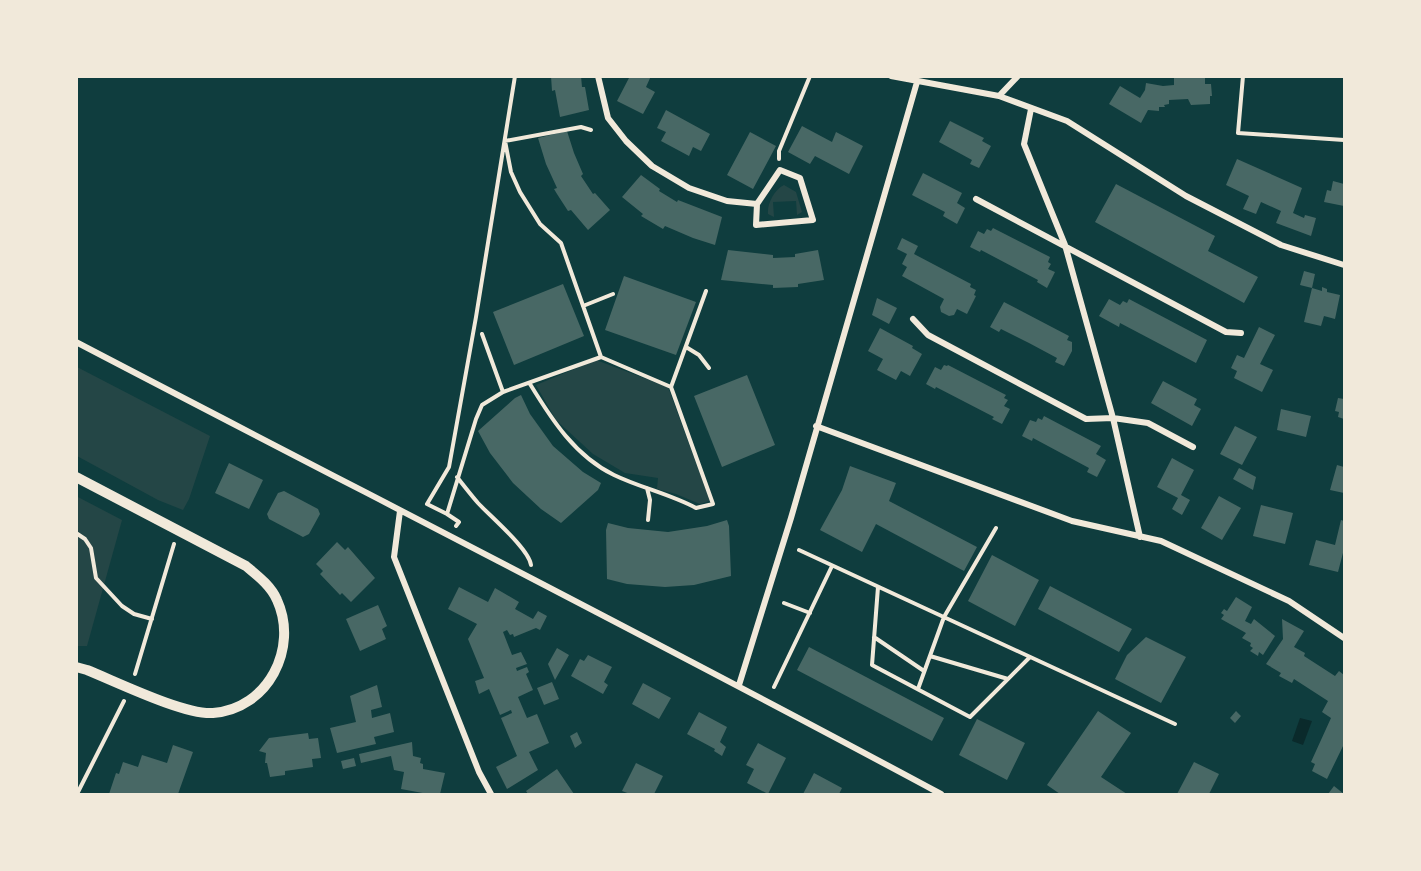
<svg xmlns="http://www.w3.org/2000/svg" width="1421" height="871" font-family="Arial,sans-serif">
  <rect width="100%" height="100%" fill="#0f3d3e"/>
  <path fill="#244646" d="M784,185l12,7 6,20 -5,3 -1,-14 -23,1 1,15 -6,-3c-1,-10 6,-24 16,-29z
    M596,360l72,27 42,114 -10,3 -24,-10 -19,-5 1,-11 -33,-5 -32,-19 -37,-34 -20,-35z
    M77,367l133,69 -21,63 -6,11 -25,-10 -81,-44z
    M76,496l46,24 -35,126h-10z"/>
  <path fill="#0a2a2b" d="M1300,718l12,3 -9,24 -11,-4z"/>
  <path fill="#486865" d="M551,76h30l1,11h3l4,23 -29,7 -5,-27 -3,1z
    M630,76h21l-5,11 9,5 -12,22 -26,-13z
    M1174,76h31v8h6l1,12h-2v8l-19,1 -3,-6 -19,1v4l-5,1 1,2h-6v4l-11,-1 -7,13 -32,-19 11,-18 20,12 5,-8 1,-7 17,3 11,-1z
    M666,110l44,24 -9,17 -8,-4 -4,9 -28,-15 5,-9 -9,-4z
    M950,121l34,17 -2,3 9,5 -12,22 -9,-4 2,-4 -33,-18z
    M802,126l30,16 4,-10 27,14 -14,28 -34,-18 -5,8 -22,-12z
    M567,131l7,22 9,21 -2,2 12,18 2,-1 15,17 -22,20 -17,-20 -3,1 -11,-17 -3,-5 3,-1 -11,-24 -8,-26z
    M750,132l26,14 -23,43 -26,-14z
    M1237,159l65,29 -9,25 11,5 1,-3 11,3 -5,18 -35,-13 5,-12 -20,-9 -5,12 -13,-5 6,-13 -23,-11z
    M923,173l39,20 -5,10 8,5 -8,16 -14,-8 2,-4 -33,-17z
    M641,175l19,14 -1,2 18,11 1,-2 44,17 -7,28 -22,-7 -28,-12 -2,3 -22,-13 2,-2 -21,-17z
    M1333,181l11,3v22l-20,-4 3,-12 4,1z
    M1116,184l99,52 -7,15 50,26 -14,26 -149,-81z
    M993,228l57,29 -2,5 3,2 -3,5 7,3 -8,16 -10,-6 1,-2 -57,-30 -1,2 -10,-5 8,-16 6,3 3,-5 4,2z
    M902,238l16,8 -4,8 57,30 -1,3 6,3 -2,5 2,1 -9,18 -10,-5 -3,6 -5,1 -8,-4 -1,-5 4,-8 -42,-23 5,-9 -5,-3 5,-10 -10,-5z
    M728,250l45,5v3l22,-1v-3l23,-4 6,30 -26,4v3l-25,1v-3l-52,-5z
    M1304,271l11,3 -3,14 10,3v-4l5,2v3l13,3 -5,24 -11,-3 -3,10 -17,-4 8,-34 -12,-3z
    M624,276l72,26 -20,53 -71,-25z
    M563,284l21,52 -70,29 -21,-53z
    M877,298l20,10 -8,16 -17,-9z
    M1109,299l11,6 3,-4 4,2 2,-4 78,41 -11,23 -76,-40 -1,4 -20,-11z
    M1004,302l65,34 -2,4 5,2v9l-8,15 -9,-4 2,-4 -28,-15 -28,-14 -2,3 -9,-5z
    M1259,327l16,8 -15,29 13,6 -11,22 -28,-14 3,-7 -6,-3 6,-13 7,3z
    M880,328l33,18 -1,2 10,6 -12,22 -9,-5 -5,9 -19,-10 6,-11 -15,-8z
    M944,365l3,1 1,-1 58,30 -2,3 4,2 -4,6 6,3 -8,15 -10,-5 2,-2 -58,-30 -1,2 -9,-5 9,-17 6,3z
    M747,375l28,70 -53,22 -28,-71z
    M1163,381l34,18 -3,6 7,4 -9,17 -41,-23z
    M521,395l9,19 23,32 30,26 18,11 -3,7 -37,33 -20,-14 -28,-26 -23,-30 -12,-22 37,-33z
    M1338,398l6,1v20l-6,-2 1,-5 -4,-1z
    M1281,409l30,7 -5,21 -29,-7z
    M1044,416l57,30 -5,8 10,6 -9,17 -10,-5 2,-4 -56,-30 -1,3 -10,-5 8,-16 6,2 2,-4 4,2z
    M1235,426l22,11 -15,28 -22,-11z
    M1172,458l22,12 -13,25 9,5 -8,15 -10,-6 6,-11 -21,-11z
    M229,463l34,17 -14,29 -34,-16z
    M1337,465l7,2v26l-14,-3z
    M850,466l46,17 -7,18 88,46 -13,24 -88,-47 -14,28 -42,-22 22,-40z
    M1239,468l17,9 -3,13 -20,-11z
    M284,491l34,18 2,5 -11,20 -6,3 -34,-18 -2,-5 11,-21z
    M1219,496l22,12 -19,32 -21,-12z
    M1261,505l32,8 -8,31 -32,-8z
    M727,520l2,6 2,50 -37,9 -29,2 -38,-3 -20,-5 -1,-49 2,-7 20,5 40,4 39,-6z
    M1341,520l3,1v28l-6,23 -29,-7 7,-25 19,5z
    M337,542l8,8 3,-3 27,31 -24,24 -9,-9 -2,2 -20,-21 3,-3 -7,-7z
    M992,555l47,25 -24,46 -47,-25z
    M1050,586l82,43 -13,23 -81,-43z
    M459,587l29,15 7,-14 24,14 -4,7 18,10 5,-8 9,5 -7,14 -4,-2 -22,9 -1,-3 -3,1 -3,-5 -4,2 9,23 9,-3 6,12 -11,4 1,3 10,-4 2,5 -3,2 7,16 -15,7 9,21 10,-4 12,29 -20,9 9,18 -31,19 -11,-22 21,-11 -16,-38 11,-5 -1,-3 -11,5 -11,-26 -10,5 -4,-13 9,-3 -16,-39 9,-15 -29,-15z
    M1236,597l16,10 -7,14 6,3 3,-5 21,17 -12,19 -4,-3 -1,4 -8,-5 3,-3 -3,-2 1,-3 -9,-5 4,-5 -25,-14 3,-4 -3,-2 3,-4 3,2z
    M378,605l9,21 -5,3 4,10 -26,12 -14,-32z
    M1282,619l22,12 -10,16 11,6 -1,3 31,20 4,-5 5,4v69l-17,35 -15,-8 3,-7 -4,-2 20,-44 -9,-6 6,-11 -34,-22 -2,4 -13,-7 2,-3 -15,-9 17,-25z
    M1146,637l40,20 -25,46 -46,-24 12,-24z
    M809,647l135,71 -12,23 -135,-71z
    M557,648l12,7 -14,25 -7,-16z
    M588,655l24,12 -8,15 4,3 -5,9 -32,-18 9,-17 4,2z
    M552,682l7,17 -15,6 -7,-17z
    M643,683l28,15 -12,21 -27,-15z
    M377,685l5,22 -11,3 1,8 18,-5 4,19 -20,5 2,7 -39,9 -7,-25 26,-6 -6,-26z
    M1098,711l33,22 -30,44 26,17h-67l-13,-9z
    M1236,711l5,5 -6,7 -5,-5z
    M699,712l28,15 -7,15 6,5 -4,9 -8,-5 1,-2 -28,-15z
    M977,719l48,24 -18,37 -48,-25z
    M577,732l5,11 -7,5 -5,-12z
    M308,733l1,6 9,-1 3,20 -9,1 1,8 -28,4v4l-15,2 -3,-14h-2l1,-10 -7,-2 10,-13z
    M412,742l1,14 8,2 -1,5 3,1v5l22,4 -5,21h-12l-27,-5 3,-17 -10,-2 -3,-14 -30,7 -2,-9z
    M758,743l28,15 -18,36 -21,-11 7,-14 -8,-4z
    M173,745l20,7 -15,42h-69l7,-21 3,1 4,-12 15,5 4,-12 25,8z
    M354,758l2,8 -13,3 -2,-8z
    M1194,762l25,12 -10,20h-32z
    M636,763l27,13 -9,18h-24l-8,-3z
    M557,769l17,25h-46l-2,-3z
    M814,773l28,15 -3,6h-36z
    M1334,786l10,8h-16z"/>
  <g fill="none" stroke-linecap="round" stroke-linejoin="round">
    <path stroke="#f1e9da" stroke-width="4" d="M1243,76l-5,57 106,7
      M591,130l-10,-3 -76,14 6,31 9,20 20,32 21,19 40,114
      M779,159v-8l31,-75
      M583,306l30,-12
      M482,334l21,58
      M686,347l13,8 10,13
      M530,384c22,36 45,72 84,91 27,13 56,19 82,33l17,-4 -42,-117 35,-96
      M457,477c7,9 14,18 21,26 13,14 51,46 53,62
      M647,488l3,12 -2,20
      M447,514l-20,-10 22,-37 27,-150 39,-241
      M456,526l3,-4 -12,-8 29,-95 6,-14 21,-13 98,-35 70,30
      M76,533l9,6 6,9 5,30 26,28 12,8 18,5
      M799,550l376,174
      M878,587l-6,78 98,52 60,-60
      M784,603l26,10
      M874,637l50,34
      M930,656l78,23
      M135,674l39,-130
      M774,687l58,-121
      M918,689l26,-72 52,-89
      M77,794l47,-93"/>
    <path stroke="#f1e9da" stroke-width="6" d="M598,76l10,42 18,23 26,25 37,22 38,13 30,3
      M891,76l108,20 19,-20
      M999,96l68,25 119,75 95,49 63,20
      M1031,109l-7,35 41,101 48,173 27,119
      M780,170l20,8 13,42 -57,5 1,-21z
      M976,199l250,133 15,1
      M913,319l15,16 158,84 27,-1 35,5 45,24
      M76,342c289,151 579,298 865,452
      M816,426l256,95 89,20 128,60 55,37
      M400,511l-6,46 85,215 12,22
      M739,685l52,-167 126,-436"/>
    <path stroke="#f1e9da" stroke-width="10" d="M76,477l170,89c12,10 25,20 31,34 22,48 -9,109 -64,113 -29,2 -96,-31 -126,-43l-11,-3"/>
  </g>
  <rect width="1421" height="871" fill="none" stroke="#f1e9da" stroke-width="156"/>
</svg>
